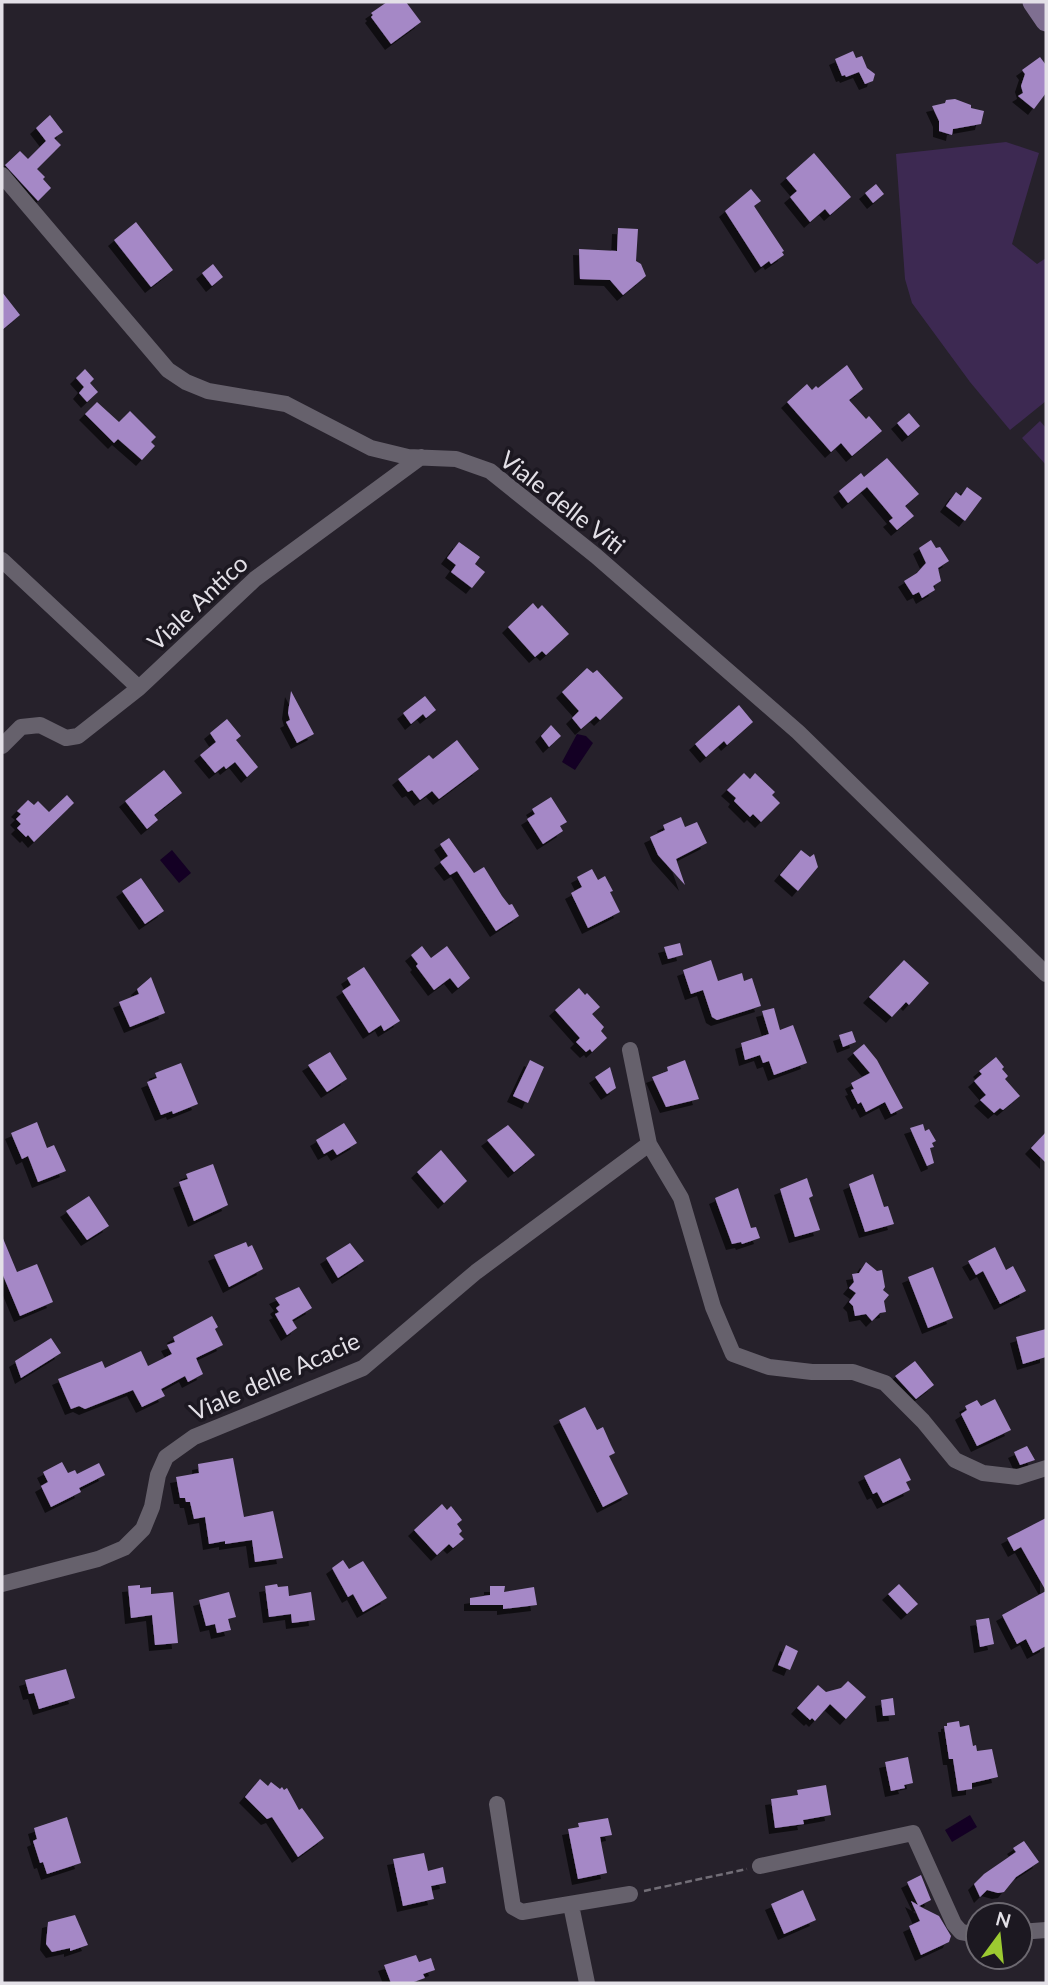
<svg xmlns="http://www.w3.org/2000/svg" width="1048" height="1985" font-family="Lato,sans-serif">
  <defs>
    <filter id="shadow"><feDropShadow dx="-6" dy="6" stdDeviation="0" flood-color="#0009"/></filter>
  </defs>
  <rect width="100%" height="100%" fill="#26212b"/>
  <path fill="#3d2952" d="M1006,142l33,11 -27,91 25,20 9,-6v143l-36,29 -40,-48 -58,-79 -7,-24 -9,-125z
    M1040,421l6,7v37l-24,-27z"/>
  <path fill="#140024" d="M577,734l9,2 7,7 -18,27 -13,-8z
    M172,850l19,23 -12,10 -19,-23z
    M970,1815l7,12 -25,15 -7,-12z"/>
  <path fill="#a588c6" filter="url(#shadow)" d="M387,2h19l15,20 -30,22 -20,-27 2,-2 -2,-2z
    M853,51l3,7 6,-2 5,12 8,6 -2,7 -8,3 -6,-12 -13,5 -1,-2 -3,1 -7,-17z
    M1040,57l6,8v28l-12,16 -16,-13 5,-3 -2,-7 4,-12 -3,-4z
    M955,99l16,6v3l13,3 -3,13 -28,5 -1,6 -13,-4v-10l-7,-15 13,-3 1,-3z
    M50,115l13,17 -9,6 7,7 -24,24 8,8 -2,2 8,9 -13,13 -33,-36 15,-14 8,8 18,-18 -10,-13z
    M814,153l37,44 -21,18 -5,-6 -15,13 -20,-25 7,-6 -11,-13z
    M876,184l8,10 -11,9 -8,-10z
    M751,189l10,12 -7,5 30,45 -2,1 2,3 -13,9 -2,-3 -8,6 -36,-56z
    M136,222l37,48 -22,17 -37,-47z
    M618,228l20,1 -2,32 5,3 5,12 -23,19 -13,-15 -30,-1 -1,-30 38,2z
    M213,264l10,13 -11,9 -10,-13z
    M2,292l18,23 -18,15z
    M847,365l16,24 -14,11 17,19 3,-3 13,15 -30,25 -11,-13 -10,9 -44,-50 20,-18 5,6 4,-4 2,2z
    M85,369l9,10 -4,4 8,9 -11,10 -8,-9 5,-6 -8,-9z
    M97,402l22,20 11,-11 26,26 -5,5 4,4 -13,14 -24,-21 -4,4 -29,-29z
    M909,413l11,13 -12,10 -11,-13z
    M887,458l32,36 -14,12 9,10 -17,14 -8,-9 4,-3 -26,-31 -19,16 -9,-12 22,-18 3,4z
    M967,487l15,11 -17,23 -19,-15 10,-14 5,4z
    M931,540l5,8 4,-1 9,14 -11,7 3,13 -8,5 2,4 -13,8 -3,-6 -6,3 -9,-14 13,-8 9,-10 -7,-15z
    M459,542l21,15 -5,7 10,8 -13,16 -21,-16 5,-7 -9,-7z
    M533,603l5,6 4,-4 27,29 -23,21 -4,-4 -7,6 -27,-30z
    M587,668l6,5 4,-3 26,28 -23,22 -4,-4 -15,13 -9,-11 7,-7 -17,-19z
    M291,691l23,43 -17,9 -11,-21 4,-2 -2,-7z
    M425,696l11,14 -10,8 -3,-4 -12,10 -8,-11z
    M739,705l14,17 -26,23 -3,-4 -18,16 -11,-13z
    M227,719l14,17 -5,4 22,27 -11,10 -12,-15 -9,7 -2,-3 -9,7 -15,-18 16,-13 -6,-9z
    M551,725l10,11 -12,11 -8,-11z
    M457,740l22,29 -40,30 -7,-8 -12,9 -8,-10 -4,2 -10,-13 31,-24 4,4z
    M164,770l18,23 -28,22 4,5 -11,9 -22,-28z
    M744,773l6,6 5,-6 20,19 -3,3 8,8 -19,19 -8,-8 -3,3 -16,-16 2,-3 -9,-8z
    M67,795l7,8 -40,39 -6,-7 -2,2 -9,-9 4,-4 -5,-5 5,-5 -4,-3 11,-11 6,5 4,-4 11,11z
    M551,797l16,25 -7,4 3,5 -20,13 -16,-25 8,-5 -3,-5z
    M681,817l4,10 12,-5 10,21 -31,16 9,26 -27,-30 -8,-18 15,-7 -2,-5z
    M449,838l25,35 10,-6 18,29 7,9 3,-1 7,12 -23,15 -39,-60 -7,4 -10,-13 8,-6 -8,-12z
    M801,850l9,7 4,-3 4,13 -20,24 -18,-16z
    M592,869l6,11 7,-4 8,15 -3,1 10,20 -32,16 -17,-35 11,-6 -5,-10z
    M141,878l23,33 -19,13 -23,-33z
    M680,943l3,12 -15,4 -4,-12z
    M422,946l9,12 16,-12 23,32 -12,10 -8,-10 -16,12 -18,-24 2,-2 -7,-9z
    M711,960l7,21 24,-8 2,8 8,-3 9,28 -44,14 -5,-3 -9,-27 -12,4 -8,-24z
    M904,960l25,23 -20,22 -3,-3 -14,15 -23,-20z
    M364,967l36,54 -16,10 -3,-6 -12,8 -27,-42 9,-6 -4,-7z
    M151,977l14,36 -35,14 -11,-25 20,-8 -2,-5z
    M579,988l6,7 2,-2 13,14 -8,7 12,13 -3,4 6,7 -15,14 -2,-3 -4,3 -10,-10 4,-4 -25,-28z
    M774,1008l6,22 13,-5 14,38 -33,12 -5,-14 -6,2 -3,-8 -15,5 -4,-17 28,-9 -7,-23z
    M852,1031l4,11 -13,5 -4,-12z
    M864,1044l13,16 26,48 -12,6 -6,-12 -19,10 -5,-10 -3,2 -7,-14 3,-1 -3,-6 19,-10 -17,-20z
    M330,1052l17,27 -20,13 -19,-27z
    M996,1057l8,10 -2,2 6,7 -3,3 15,17 -17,14 -3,-2 -6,5 -14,-13 6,-5 -12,-14 8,-7 -3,-3z
    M530,1060l14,7 -16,36 -15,-7z
    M685,1060l14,39 -33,8 -14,-30 16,-6 -1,-4z
    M181,1063l17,41 -25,10 -1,-3 -11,4 -14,-33 10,-4 -2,-5z
    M610,1067l6,21 -9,6 -12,-17z
    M37,1122l10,26 7,-3 12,26 -28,11 -10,-26 -6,3 -11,-26z
    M344,1123l13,20 -20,12 -4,-6 -9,5 -8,-14z
    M923,1124l2,7 4,-2 7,12 -4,2 2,4 -4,1 4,15 -7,3 -17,-38z
    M508,1125l27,30 -21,17 -27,-32z
    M1046,1132v31l-15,-15z
    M441,1150l26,31 -23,22 -27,-31z
    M213,1164l15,41 -34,16 -15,-39 9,-3 -2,-5z
    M873,1174l11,33 4,-1 6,18 -29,8 -16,-48z
    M807,1178l6,18 -4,2 11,32 -25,7 -15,-48z
    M738,1188l13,40 5,-1 4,11 -18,6 -1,-2 -9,2 -17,-46z
    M89,1196l20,30 -22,14 -21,-29z
    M2,1236l15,36 20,-8 16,38 -33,14 -18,-43z
    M246,1242l2,5 4,-2 11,24 -34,18 -15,-32z
    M350,1243l14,18 -26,17 -12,-20z
    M995,1247l11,23 7,-4 13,25 -26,13 -17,-33 -7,4 -8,-14z
    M866,1262l11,9 5,-1 3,17 -2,3 6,5 -5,6 2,11 -6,1 -8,8 -6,-7 -11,2 -2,-10 -4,-4 7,-9 -7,-5 5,-6 -2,-8 7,-1z
    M933,1267l20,51 -25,10 -20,-51z
    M299,1287l13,21 -20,12 5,8 -10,7 -12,-21 4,-2 -3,-4 4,-3 -5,-7z
    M212,1316l6,11 -3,2 8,16 -27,13 7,16 -15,8 -3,-6 -24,13 4,7 -23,11 -9,-17 -48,19 -6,-3 -8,3 -13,-30 44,-18 3,7 36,-17 7,15 24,-12 -5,-9 8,-3 -2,-5z
    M1046,1329v28l-23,7 -7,-27z
    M51,1338l10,15 -40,25 -6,-17z
    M915,1361l19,24 -18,14 -21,-23z
    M995,1399l16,31 -34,16 -16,-32 6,-4 -2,-4 12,-6 4,6z
    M585,1407l12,23 6,-3 8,18 4,8 -6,3 19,38 -25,13 -44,-87z
    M1027,1446l8,14 -15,5 -6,-13z
    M233,1458l11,59 29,-6 10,47 -28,4 -3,-22 -27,4v-3l-16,3 -4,-27 -11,2 -4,-17h-4l-1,-4h-5l-4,-21 23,-4 -1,-9z
    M900,1458l11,22 -5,2 4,8 -27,13 -6,-11 -4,2 -9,-18z
    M62,1462l6,11 7,-3 2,4 22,-11 6,12 -26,13 2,4 -30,15 -10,-21 7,-4 -5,-10z
    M442,1504l5,6 4,-4 11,14 -5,4 5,7 -3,3 5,5 -11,9 -4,-4 -12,11 -23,-25z
    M1046,1518v128l-13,7 -7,-14 -9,5 -15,-29 44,-24 -25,-44 -7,4 -7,-13z
    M343,1560l6,9 14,-8 24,37 -24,14 -10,-18 -5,3 -16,-29z
    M277,1584l1,3 10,-1 1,10 22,-4 4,28 -23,3 -1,-9 -22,3 -4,-31z
    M899,1584l19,20 -11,10 -19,-20z
    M140,1585v3l11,-1v7l22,-2 5,51 -23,2 -3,-30 -21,3 -3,-32z
    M490,1586h15l-1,6 30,-5 3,18 -34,4v-4h-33v-7l20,-3z
    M229,1592l7,25 -8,2 3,11 -14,3 -2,-9 -9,2 -7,-26z
    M989,1618l5,26 -14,3 -4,-27z
    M786,1645l12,6 -8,19 -12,-5z
    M66,1669l9,29 -36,11 -5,-16 -5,1 -4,-14z
    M848,1681l18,16 -20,22 -16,-15 -15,17 -3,-3 -2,2 -13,-12 21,-23 8,7 15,-4z
    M893,1698l2,17 -12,1 -2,-16z
    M959,1721l1,6 9,-2 4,21 3,-1 1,6 15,-2 6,28 -26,6v6l-14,2 -5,-32h-4l-5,-33h3v-3z
    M908,1757l5,26 -9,2 1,3 -14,3 -6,-29z
    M260,1779l8,7 3,-4 9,7 2,-2 2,3 3,-2 12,22 3,-2 22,30 -26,19 -26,-40 -5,2 -22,-22z
    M826,1785l5,30 -28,5 1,4 -29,4 -4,-29 27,-4 -1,-5z
    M67,1817l14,46 -34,11 -4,-12 -3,1 -7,-22 4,-2 -3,-11z
    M608,1818l4,17 -12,2 7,36 -29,6 -10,-50 11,-2 -1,-4z
    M1024,1841l15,21 -23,15 -12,15 -6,1 -11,-3 -7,7 -6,-13 10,-10 32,-22 -3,-4z
    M424,1853l4,18 15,-4 3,16 -15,3 3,13 -31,7 -10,-47z
    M921,1875l10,25 -12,6 20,10 12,20 -2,6 -28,13 -12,-29 11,-5 -9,-20 7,4 -11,-23z
    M803,1890l13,30 -32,14 -13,-30z
    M75,1915l13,30 -18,6v-3l-18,4 -6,-8 2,-22z
    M416,1955l3,7 12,-4 4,12 -12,4 2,4 -14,5h-20l-7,-18z"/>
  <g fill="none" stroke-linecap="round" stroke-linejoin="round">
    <path stroke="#726e77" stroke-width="2.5" stroke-dasharray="7 3.5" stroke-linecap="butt" d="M644,1891l103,-22"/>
    <path stroke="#66616c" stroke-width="16" d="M2,175l166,195 18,12 22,9 78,13 85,44 37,9 48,2 34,12 106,85 202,176 248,242
      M2,560l137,128
      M2,746l19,-19 19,-2 26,13 12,-2 61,-48 116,-109 166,-122
      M630,1050l19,94 32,54 32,109 20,47 36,13 43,5h41l32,11 38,38 32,39 28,13 35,4 28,-9
      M2,1584l96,-25 26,-11 19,-19 9,-22 6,-32 8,-18 28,-20 169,-69 113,-96 173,-128
      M497,1804l16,103 9,5 108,-18
      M760,1866l153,-33 41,91 7,8 17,3
      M571,1905l16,78
      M1020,1932l26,-2"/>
    <path stroke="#7f6f91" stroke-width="21" d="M1033,2l13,19"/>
  </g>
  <g text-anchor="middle" stroke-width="7" stroke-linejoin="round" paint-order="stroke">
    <g font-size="24" fill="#e3e0e7" stroke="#1c1821">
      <text transform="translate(562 503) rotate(38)" y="8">Viale delle Viti</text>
      <text transform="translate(198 603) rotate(-43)" y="8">Viale Antico</text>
      <text transform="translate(275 1377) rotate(-24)" y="8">Viale delle Acacie</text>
    </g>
  </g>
  <rect width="1048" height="1985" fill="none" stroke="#e3e0e7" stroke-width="7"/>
  <g transform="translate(999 1936) rotate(15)"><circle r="33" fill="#1c1821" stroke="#6c6870" stroke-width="2"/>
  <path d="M0-5L12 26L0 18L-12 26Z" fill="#9cca31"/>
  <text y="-10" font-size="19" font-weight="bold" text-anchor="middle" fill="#e3e0e7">N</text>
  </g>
</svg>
